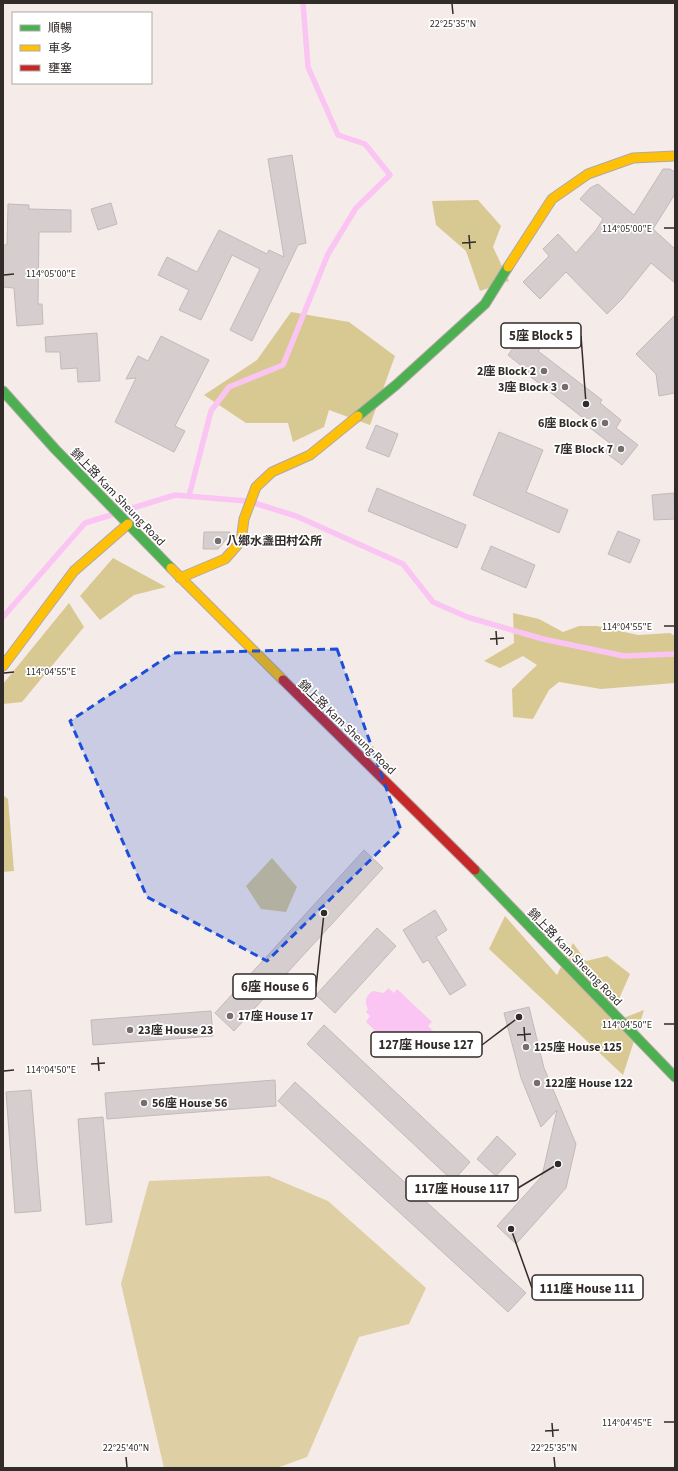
<svg xmlns="http://www.w3.org/2000/svg" width="678" height="1471" font-family="'Source Sans 3','Noto Sans TC',sans-serif">
  <rect width="100%" height="100%" fill="#f5ebe8"/>
  <path fill="#ded0a4" d="M269,1176l59,25 98,87 -17,36 -50,13 -52,120 -30,11h-113l-43,-184 28,-103z"/>
  <path fill="#d8c993" d="M478,200l23,26 -8,21 16,34 -29,10 -14,-40 -30,-26 -4,-24z
    M291,312l58,10 46,34 -25,69 -41,-15 -5,17 -31,15 -5,-19h-42l-42,-28 53,-35z
    M113,558l53,29 -32,8 -34,25 -20,-24z
    M69,603l15,24 -62,75 -19,2v-20z
    M513,613l26,6 24,13 16,-6h18l41,9 32,-2 5,3v47l-74,6 -42,-7 -10,8 -16,29 -20,-2 -1,-28 25,-24 -14,-9 -23,12 -16,-7 30,-18z
    M3,795l5,4 6,72 -11,1z
    M272,858l25,29 -11,25 -25,-3 -15,-23z
    M505,916l52,59 16,-32 13,18 21,-5 23,18 -22,50 36,-14 -21,65 -134,-126z"/>
  <path fill="#fac5f3" d="M388,988l6,5 3,-4 35,33 -4,4 5,5 -22,24 -5,-5 -5,5 -35,-33 4,-6 -4,-4 2,-3c-4,-7 -2,-14 5,-18l11,2z"/>
  <g fill="none" stroke-linecap="round" stroke-linejoin="round">
    <path stroke="#fac5f3" stroke-width="5.5" d="M189,496l22,-85 18,-24 54,-22 45,-111 28,-46 34,-33 -25,-31 -27,-9 -30,-68 -5,-64
      M254,503l42,13 107,48 30,38 34,15 76,22 81,17 51,-2
      M123,511l52,-16 71,6
      M3,617l82,-94 26,-8"/>
  </g>
  <path fill="#d6cece" stroke="#c2baba" d="M292,155l14,88 -8,2 -46,96 -22,-11 30,-61 -28,-14 -31,65 -22,-10 10,-20 -31,-15 9,-18 30,15 22,-42 48,24 2,-4 15,7 -16,-98z
    M663,169h7l5,3v22l-22,35 22,20v34l-24,-20 -29,36 -15,15 -41,-42 -26,27 -17,-17 26,-26 -6,-7 15,-15 18,19 20,-23 7,-11 -23,-20 10,-11 8,-4 36,31z
    M111,203l6,21 -19,6 -7,-21z
    M8,204l21,1v4l42,1v22h-32l-1,72h4l1,20 -26,2 -3,-38 -11,-1v-42h4z
    M675,315v78l-16,3 -3,-22 -20,-20z
    M97,333l3,48 -22,1 -1,-14 -16,1 -1,-17h-14l-1,-15z
    M523,335l17,14 -2,2 64,49 -2,3 21,17 -5,8 22,17 -16,20 -17,-13 6,-8 -22,-17 2,-3 -64,-50 2,-2 -21,-17z
    M161,336l48,24 -34,66 10,5 -11,21 -59,-30 21,-44 -10,1 12,-23 10,5z
    M376,425l22,9 -9,23 -23,-9z
    M499,432l44,18 -17,42 42,18 -9,23 -86,-38z
    M377,488l89,37 -9,23 -89,-37z
    M674,493l1,26 -21,1 -2,-25z
    M618,531l22,9 -10,23 -22,-9z
    M204,532h26l-1,4 -11,13h-15z
    M491,546l44,19 -9,23 -45,-19z
    M364,850l19,18 -149,163 -19,-18z
    M435,910l12,20 -11,7 30,48 -16,10 -22,-35 -5,3 -20,-33z
    M377,928l19,18 -61,67 -19,-18z
    M529,1007l15,61 32,76 -10,44 -50,56 -19,-18 45,-50 15,-66 -16,17 -20,-49 -17,-65z
    M211,1011l2,25 -120,9 -2,-25z
    M324,1025l146,137 -17,19 -146,-137z
    M275,1080l1,26 -169,13 -2,-26z
    M295,1082l231,211 -18,19 -230,-211z
    M31,1090l10,121 -26,2 -9,-121z
    M103,1117l9,105 -26,3 -8,-106z
    M497,1136l19,18 -20,22 -19,-17z"/>
  <g fill="none" stroke-linecap="round" stroke-linejoin="round">
    <g stroke="#b0a8a7" stroke-width="11">
      <path id="fast" d="M3,391l52,58 116,119
        M358,416l38,-31 89,-81 23,-37
        M475,870l200,207"/>
    </g>
    <g stroke="#b0a8a7" stroke-width="11">
      <path id="slow" d="M508,267l44,-68 36,-25 45,-16 42,-2
        M171,568l112,112
        M180,578l45,-19 16,-18 3,-22 12,-32 16,-15 38,-17 48,-39
        M3,666l71,-95 54,-47"/>
    </g>
    <g stroke="#b0a8a7" stroke-width="11">
      <path id="jam" d="M283,680l192,190"/>
    </g>
    <use href="#fast" stroke="#4caf50" stroke-width="9"/>
    <use href="#slow" stroke="#ffc107" stroke-width="9"/>
    <use href="#jam" stroke="#c62828" stroke-width="9"/>
  </g>
  <path fill="#1d4ed8" fill-opacity="0.2" stroke="#1d4ed8" stroke-width="3" stroke-dasharray="8 5" stroke-linejoin="round" d="M337,649l64,181 -134,131 -120,-64 -77,-176 103,-68z"/>
  <path fill="none" stroke="#312b29" stroke-width="1.5" d="M452,4l1,10M664,228h10M469,235l1,14M462,243l14,-1M4,275l10,-1M664,626h10M496,631l1,14M490,639l14,-1M4,673l10,-1M664,1024h10M524,1027l1,14M517,1035l14,-1M98,1057l1,14M91,1064l14,-1M4,1071l10,-1M664,1422h10M552,1423l1,14M545,1431l14,-1M126,1457l1,10M554,1457l1,10"/>
  <g fill="#766e6c" stroke="#fff" stroke-width="1.5">
    <circle cx="544" cy="371" r="4"/>
    <circle cx="565" cy="387" r="4"/>
    <circle cx="605" cy="423" r="4"/>
    <circle cx="621" cy="449" r="4"/>
    <circle cx="218" cy="541" r="4"/>
    <circle cx="230" cy="1016" r="4"/>
    <circle cx="130" cy="1030" r="4"/>
    <circle cx="526" cy="1047" r="4"/>
    <circle cx="537" cy="1083" r="4"/>
    <circle cx="144" cy="1103" r="4"/>
  </g>
  <g text-anchor="middle" stroke-width="3.5" stroke-linejoin="round" paint-order="stroke">
    <g font-size="12" font-weight="bold" fill="#312b29" stroke="#fff" text-anchor="start">
      <text x="536" y="375" text-anchor="end">2座 Block 2</text>
      <text x="557" y="391" text-anchor="end">3座 Block 3</text>
      <text x="597" y="427" text-anchor="end">6座 Block 6</text>
      <text x="613" y="453" text-anchor="end">7座 Block 7</text>
      <text x="226" y="545">八鄉水盞田村公所</text>
      <text x="238" y="1020">17座 House 17</text>
      <text x="138" y="1034">23座 House 23</text>
      <text x="534" y="1051">125座 House 125</text>
      <text x="545" y="1087">122座 House 122</text>
      <text x="152" y="1107">56座 House 56</text>
    </g>
    <g font-size="12" fill="#312b29" stroke="#fff">
      <text transform="translate(118 497) rotate(46)" y="4">錦上路 Kam Sheung Road</text>
      <text transform="translate(347 727) rotate(44)" y="4">錦上路 Kam Sheung Road</text>
      <text transform="translate(575 957) rotate(46)" y="4">錦上路 Kam Sheung Road</text>
    </g>
  </g>
  <g font-size="10" text-anchor="middle" fill="#312b29" stroke="#fff" stroke-width="3.5" stroke-linejoin="round" paint-order="stroke">
    <text x="453" y="27">22°25'35"N</text>
    <text x="627" y="232">114°05'00"E</text>
    <text x="51" y="277">114°05'00"E</text>
    <text x="627" y="630">114°04'55"E</text>
    <text x="51" y="675">114°04'55"E</text>
    <text x="627" y="1028">114°04'50"E</text>
    <text x="51" y="1073">114°04'50"E</text>
    <text x="627" y="1426">114°04'45"E</text>
    <text x="126" y="1451">22°25'40"N</text>
    <text x="554" y="1451">22°25'35"N</text>
  </g>
  <path fill="none" stroke="#312b29" stroke-width="1.5" d="M586 404L581 336M324 913L316 987M519 1017L482 1045M558 1164L518 1188M511 1229L532 1288"/>
  <g fill="#312b29" stroke="#fff" stroke-width="1.5">
    <circle cx="586" cy="404" r="4"/>
    <circle cx="324" cy="913" r="4"/>
    <circle cx="519" cy="1017" r="4"/>
    <circle cx="558" cy="1164" r="4"/>
    <circle cx="511" cy="1229" r="4"/>
  </g>
  <g fill="#fff" stroke="#312b29" stroke-width="1.5">
    <rect x="501" y="323" width="80" height="25" rx="4"/>
    <rect x="233" y="974" width="83" height="25" rx="4"/>
    <rect x="371" y="1032" width="111" height="25" rx="4"/>
    <rect x="406" y="1176" width="112" height="25" rx="4"/>
    <rect x="532" y="1275" width="111" height="25" rx="4"/>
  </g>
  <g font-size="13" text-anchor="middle" font-weight="bold" fill="#312b29">
    <text x="541" y="340">5座 Block 5</text>
    <text x="275" y="991">6座 House 6</text>
    <text x="426" y="1049">127座 House 127</text>
    <text x="462" y="1193">117座 House 117</text>
    <text x="587" y="1293">111座 House 111</text>
  </g>
  <rect width="678" height="1471" fill="none" stroke="#312b29" stroke-width="8"/>
  <rect x="12" y="12" width="140" height="72" fill="#ffffff" stroke="#adaaa9"/>
  <rect x="20" y="25" width="20" height="6" fill="#4caf50" stroke="#adaaa9"/>
  <text x="48" y="32" font-size="12" fill="#312b29">順暢</text>
  <rect x="20" y="45" width="20" height="6" fill="#ffc107" stroke="#adaaa9"/>
  <text x="48" y="52" font-size="12" fill="#312b29">車多</text>
  <rect x="20" y="65" width="20" height="6" fill="#c62828" stroke="#adaaa9"/>
  <text x="48" y="72" font-size="12" fill="#312b29">壅塞</text>
</svg>
